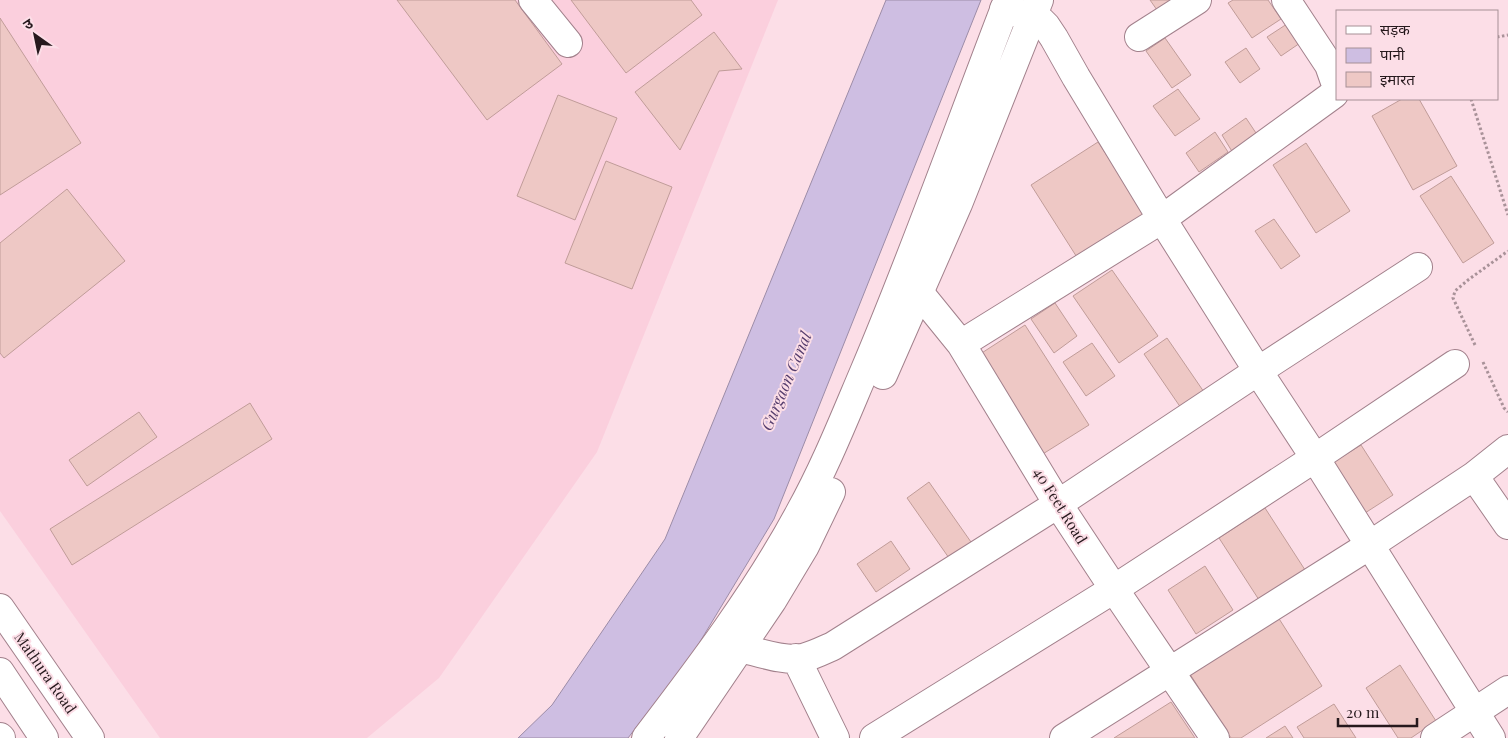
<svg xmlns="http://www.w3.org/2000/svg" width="1508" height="738" font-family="'Playfair Display','Noto Sans Devanagari',serif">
  <rect width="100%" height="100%" fill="#fcdee7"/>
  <path fill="#fbcfdd" d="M0,0h778l-181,452 -158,226 -72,60h-207l-160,-227z"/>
  <path fill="#cebee2" stroke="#9c8ca7" d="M886,0h95l-207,519 -82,136 -64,83h-110l34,-33 113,-166z"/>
  <path fill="#eec8c5" stroke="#c09c99" d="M397,0h118l47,64 -75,56z
    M571,0h120l11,15 -76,58z
    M1150,0h23l-16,10z
    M1233,0h35l13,19 -29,19 -24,-35z
    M0,18l81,125 -81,52z
    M1290,22l13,19 -22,15 -14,-19z
    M714,32l28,37 -23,2 -39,79 -45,-58z
    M1165,38l26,37 -19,13 -26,-37z
    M1246,48l14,21 -20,14 -15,-21z
    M1178,89l22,30 -25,17 -22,-30z
    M558,95l59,23 -42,102 -58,-24z
    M1402,99h17l38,67 -44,24 -41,-74z
    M1246,118l12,18 -25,17 -11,-18z
    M1215,132l13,20 -29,20 -13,-19z
    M1098,142l50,76 -68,44 -49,-77z
    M1306,143l44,68 -34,22 -43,-68z
    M606,161l66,26 -40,102 -67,-26z
    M1451,176l43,67 -31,20 -43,-67z
    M67,189l58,72 -121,97 -4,-5v-110z
    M1274,219l26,37 -19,13 -26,-38z
    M1112,270l46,66 -39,27 -46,-67z
    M1055,303l22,33 -23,17 -23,-34z
    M1025,325l64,100 -51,32 -64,-99z
    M1167,338l37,54 -23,16 -37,-54z
    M1092,343l23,33 -29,20 -23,-34z
    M250,403l22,36 -200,126 -22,-36z
    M139,412l18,25 -70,49 -18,-26z
    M1361,445l32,50 -28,18 -33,-50z
    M929,482l49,70 -22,16 -49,-70z
    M1265,508l42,65 -46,30 -42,-65z
    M891,541l19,28 -34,23 -19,-28z
    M1205,566l28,44 -37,24 -28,-44z
    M1276,614l46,72 -81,52h-10l-43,-67z
    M1400,665l36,56 -25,17h-13l-32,-50z
    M1171,702l24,36h-81z
    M1334,704l22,34h-52l-7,-11z
    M1285,726l8,12h-27z"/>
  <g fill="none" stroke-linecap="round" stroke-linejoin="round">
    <g stroke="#a2818c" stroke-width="30">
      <path id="minor" d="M533,0l35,43
        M1004,9l28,8 9,4 5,5 8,12 22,39 86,142 96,152 57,87 176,280
        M1139,37l58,-37
        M905,275l56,69 97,160 56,85 101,149
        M961,344l201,-125 172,-125 2,-9 -7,-20 -43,-65
        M1474,476l34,49
        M740,648c18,4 45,14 63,10 11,-3 21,-8 30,-12l225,-142 200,-133 160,-104
        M796,658l39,80
        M874,738l240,-149 201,-131 140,-94
        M1064,738l306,-193 104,-69 34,-27
        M1435,738l73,-48"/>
    </g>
    <g stroke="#a2818c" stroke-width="30">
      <path id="major" d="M883,375l75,-171 81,-204
        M0,608l90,130
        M646,738c55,-72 111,-146 154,-226 25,-45 44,-93 64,-140 52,-122 96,-248 144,-372
        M679,738l93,-137 33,-55 26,-54"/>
    </g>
    <g stroke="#a2818c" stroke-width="30">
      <path id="highway" d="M0,672l44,66
        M0,737l1,1"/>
    </g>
    <path stroke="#a99299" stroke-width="3" stroke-dasharray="2.5 2.5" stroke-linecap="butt" d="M1497,37l11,-2
      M1471,99l37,116
      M1475,345l-22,-47 2,-7 13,-11 40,-29
      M1483,362l21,46 4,4"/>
    <use href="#minor" stroke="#fff" stroke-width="28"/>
    <use href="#major" stroke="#fff" stroke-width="28"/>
    <use href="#highway" stroke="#fff" stroke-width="28"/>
  </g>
  <g text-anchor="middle" stroke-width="4" stroke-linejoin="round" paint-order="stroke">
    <g font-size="15" fill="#26191d" stroke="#fcdee7">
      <text transform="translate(1060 506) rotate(58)" y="5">40 Feet Road</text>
      <text transform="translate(45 673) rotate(55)" y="5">Mathura Road</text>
    </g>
    <g font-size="16" font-style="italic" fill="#553d6d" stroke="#fcdee7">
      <text transform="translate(786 381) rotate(-67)" y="6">Gurgaon Canal</text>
    </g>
  </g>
  <rect x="1336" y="10" width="162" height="90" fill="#fcdee7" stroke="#a68f96"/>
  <rect x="1346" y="26" width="25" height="8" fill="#ffffff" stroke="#a68f96"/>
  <text x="1380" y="35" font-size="15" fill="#26191d">सड़क</text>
  <rect x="1346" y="48" width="25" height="15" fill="#cebee2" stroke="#a68f96"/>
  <text x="1380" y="60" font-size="15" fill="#26191d">पानी</text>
  <rect x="1346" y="72" width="25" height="15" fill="#eec8c5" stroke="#a68f96"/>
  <text x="1380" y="85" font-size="15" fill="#26191d">इमारत</text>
  <g transform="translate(35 35) rotate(327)" stroke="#fcdee7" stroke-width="4" paint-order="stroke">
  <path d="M0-4L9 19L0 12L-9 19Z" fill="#26191d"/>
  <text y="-8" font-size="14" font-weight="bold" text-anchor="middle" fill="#26191d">उ</text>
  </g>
  <path d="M1338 718v8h79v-8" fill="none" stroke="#26191d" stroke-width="2.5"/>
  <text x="1346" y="718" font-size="15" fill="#26191d" stroke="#fcdee7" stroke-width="4" paint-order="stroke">20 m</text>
</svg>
